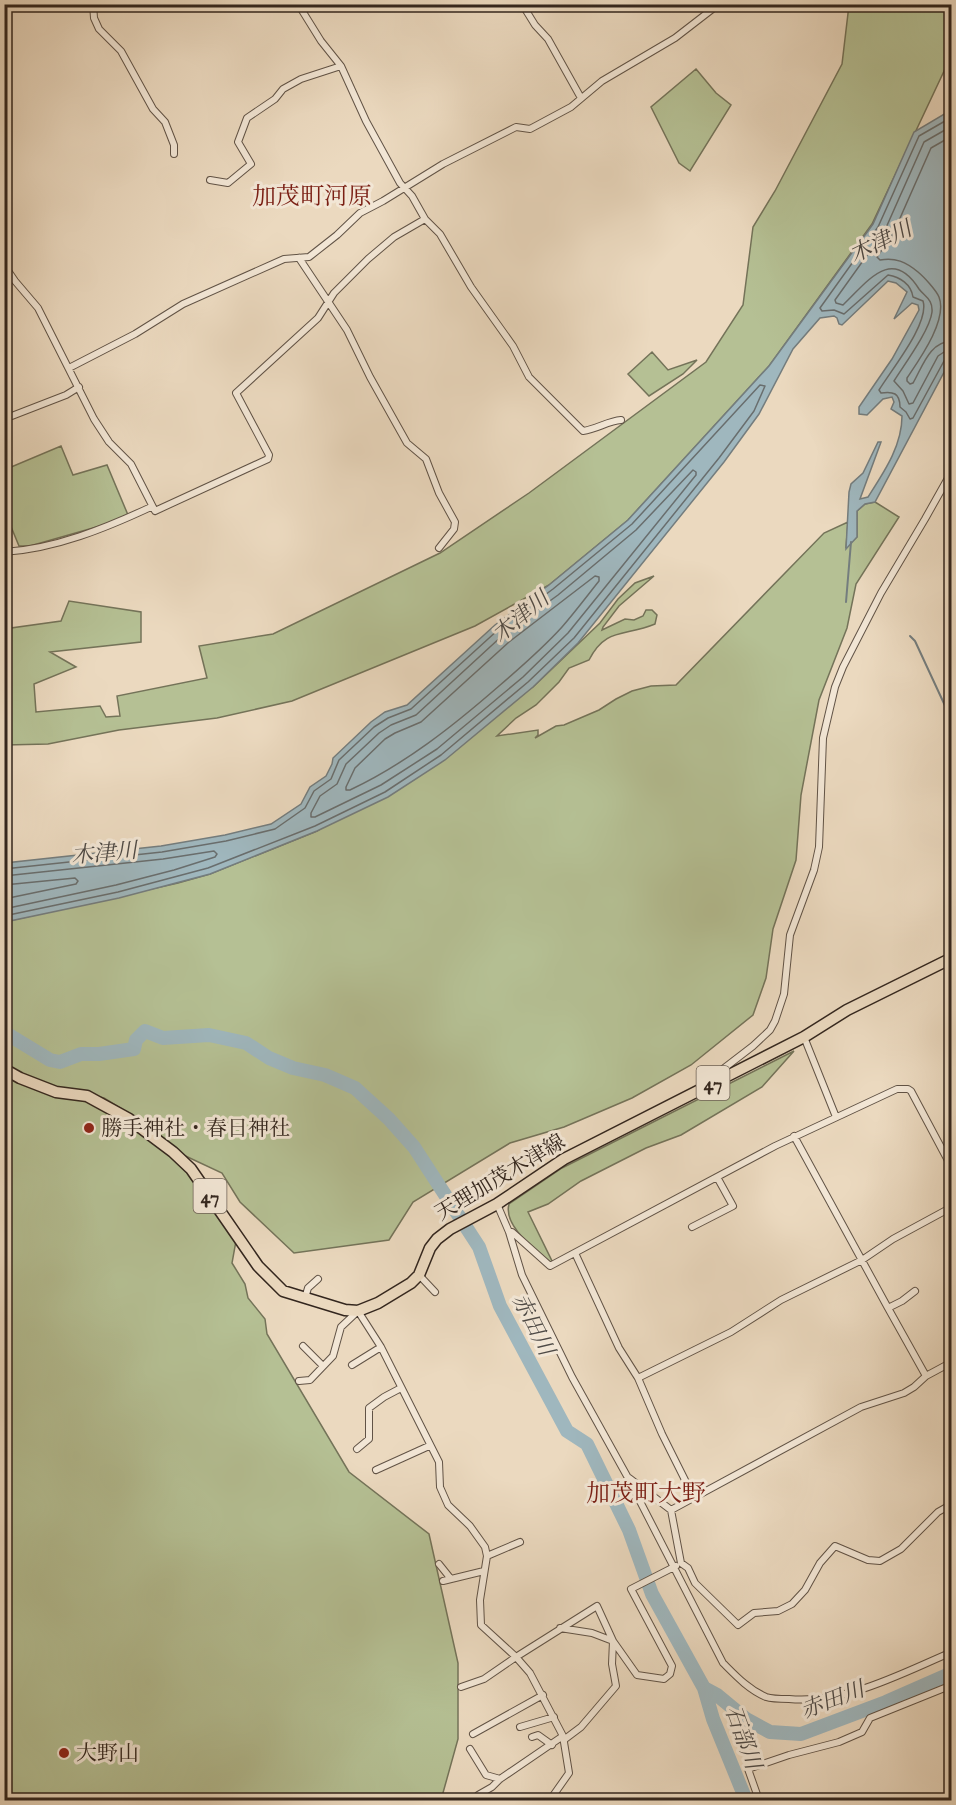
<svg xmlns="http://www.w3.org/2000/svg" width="956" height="1805" font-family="'IM FELL English','Noto Serif JP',serif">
  <rect width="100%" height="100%" fill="#ebd9bf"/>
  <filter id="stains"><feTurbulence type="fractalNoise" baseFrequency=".00333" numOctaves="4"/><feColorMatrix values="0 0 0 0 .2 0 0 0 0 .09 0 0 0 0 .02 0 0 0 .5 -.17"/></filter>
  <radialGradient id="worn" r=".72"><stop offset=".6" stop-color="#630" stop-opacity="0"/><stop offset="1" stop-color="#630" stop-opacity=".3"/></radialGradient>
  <path fill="#b5c094" stroke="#747359" stroke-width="1.5" d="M849,5h102v40l-6,24 -73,155 -103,142 -141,154 -79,65 -74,41 -183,75 -75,17 -98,12 -71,14 -43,1 -1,-116 57,-8 8,-20 72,11v30l-91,10 26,15 -42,17 2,28 64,-6 6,11 14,-1 -3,-20 90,-18 -8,-32 74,-12 167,-81 89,-60 177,-131 37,-57 10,-78 22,-36 67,-127z
    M696,69l20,24 15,12 -41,66 -11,-8 -28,-56z
    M652,352l16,18 29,-10 -14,14 -34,22 -21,-22z
    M61,446l12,29 34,-10 21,50 -14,7 -84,24h-11l-14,-34 -1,-42z
    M875,502l24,15 -43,67 -9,44 -28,72 -18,95 -5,65 -23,69 -7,49 -13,37 -62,50 -59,33 -68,29 -54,16 -97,59 -24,38 -95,13 -54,-51 -18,-29 -45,-21 -45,-37 -28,-17 -62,-14 -37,-19 -1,-143 174,-39 32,-9 107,-43 216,-144 67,-64 18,-24 17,-16 19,-7 -35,30 -16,21 -1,3 23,-11 9,1 9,-4 3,-6h6l5,5 -2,9c-31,13 -49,3 -66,36l-20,8 -10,14 -23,23 -20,13 -19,18 41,-6v5l-3,3 21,-12 8,-1 35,-15 17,-11 16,-8 19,-5 25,-1 148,-152 24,-11 -2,25 11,-10v-26l8,-7z
    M794,1051l-32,36 -81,48 -35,13 -65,33 -33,23 -20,8 25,51 -4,-1c-14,-13 -46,-36 -40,-58l53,-36z
    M4,1074l72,25 19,5 41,24 48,40 27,35 25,38 -4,22 13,21 3,14 17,21 2,15 82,138 80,62 29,129v76l-17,61h-436z"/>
  <path fill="#9fb7be" stroke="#747d7e" stroke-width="1.5" d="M951,110v249l-76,143 -10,2 -8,7v26l-11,12 3,-57 2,-8 12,-11 15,-31h3l-21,57 8,-2c16,-25 34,-51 34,-81l-11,-7 3,-7 -2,-5 -9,2 -16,16 -8,-1v-7l33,-48 27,-49 -1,-5 -6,-2 -18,16 13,-27 -11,-9 -8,-2 -46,44 -3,-1 -2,-6 -3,-2 -14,2 -27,31 -34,65 -35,48 -146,181 -45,44 -88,73 -57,37 -71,34 -107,43 -91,24 -114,24v-59l156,-17 64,-11 46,-11 30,-20 9,-17 16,-11 6,-12 1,-6 38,-36 14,-10 22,-7 88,-80 54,-40 79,-65 141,-154 104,-142 41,-92z"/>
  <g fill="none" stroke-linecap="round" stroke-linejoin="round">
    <path stroke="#696e6e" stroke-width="1.5" d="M952,117l-33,19 -41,91 -58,81 2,3 12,-1 10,4 44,-39c12,2 23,9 25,22l10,4c7,22 -32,69 -44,89l2,3c12,-2 19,0 19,14l6,5 4,7 3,-1 31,-57 8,-3
      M952,126l-28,16 -39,88 -50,70 1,3 7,2c25,-24 49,-59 76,-16 6,8 14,10 13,23 -2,18 -28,53 -38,69l9,10 6,13 4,-1 25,-47 6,-4 8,-2
      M952,136l-21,12 -38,86 -16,23 3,3c15,-3 26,2 38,12 6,5 18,18 21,25 9,23 -20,63 -32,81v3l3,3 3,-1c10,-17 16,-41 39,-42
      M693,470l3,2v3l-128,158 -45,44 -86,72 -56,36 -66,32h-4v-4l9,-17 17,-12 9,-20 33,-31 12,-8 25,-10 87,-80 55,-40 78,-65z
      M595,576l4,1v4c-12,15 -24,31 -37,46 -19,21 -42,41 -63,59 -47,41 -94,78 -149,104h-4v-3l9,-19 30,-29 10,-6 26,-11 88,-80z
      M4,869l158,-17 64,-11 49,-12 30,-21 9,-17 17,-12 8,-19 35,-33 14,-9 23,-9 88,-80 54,-40 79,-65 128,-139 5,1 -11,25 -35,47 -145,180 -46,44 -87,73 -56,37 -70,34 -107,42 -90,24 -114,24
      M4,876l159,-17 51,-8 3,3 -2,3 -41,13 -58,15 -112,24
      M4,885l71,-7 3,3 -2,3 -72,15"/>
    <path stroke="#747d7e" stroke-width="2" d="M846,602l5,-60
      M910,636l5,5 32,69 5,5"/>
    <path stroke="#9fb7be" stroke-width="14" d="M4,1032l46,28 10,2 21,-8h18l35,-5 2,-9 9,-9 18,7 46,-3 37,8 23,15 24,10 32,7 30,13 34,31 25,28 65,100 21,59 67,125 20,13 42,86 23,64 52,94 13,7 29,24 24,13 31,2 85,-32 66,-29
      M704,1688l9,31 33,81"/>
    <g stroke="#615346" stroke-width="8">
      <path id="minor" d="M93,4l1,14 5,11 22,22 32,58 12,13 9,23v9
        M298,4l23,37 20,25 25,55 34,62 12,13 13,23 15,15 31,53 42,59 16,31 54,54c14,-2 25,-10 38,-11
        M522,4l13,21 13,14 33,59
        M210,180l18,3 23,-19 -13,-22 9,-24 28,-19 8,-10 18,-10 40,-13
        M299,258l48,72 23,47 37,66 19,16 13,34 16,29 -1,7 -15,19
        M4,265l11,16 23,27 56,111 15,23 22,22 24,47 113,-52 1,-4 -33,-62 82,-75 16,-25 34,-34 26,-22 31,-18
        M69,368l66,-34 48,-30 101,-45 25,-2 28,-22 23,-22 23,-12 60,-37 73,-37 14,2 41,-22 31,-26 73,-43 44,-34
        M4,419l62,-24 13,-8
        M4,552c51,-3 102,-24 147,-45
        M804,1037l32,80
        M707,1085l3,-6 43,-33 17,-16 5,-9 9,-27 6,-59 24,-65 5,-23 4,-109 12,-51 8,-20 38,-74 44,-74 27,-48
        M794,1136l94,172 14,-7 13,-10
        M497,1204l12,28 13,43 50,102 55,99 96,187c13,13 25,26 43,34 6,2 16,2 23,2 57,5 111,-25 163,-47
        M692,1227l41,-21 -16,-29
        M509,1232h3l38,34 225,-120 122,-57h11l3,2 41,77
        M575,1253l44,95 19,30 24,56 32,64
        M419,1275l16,17
        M305,1298l3,-10 10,-9
        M888,1308l38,68
        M303,1346l20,20
        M352,1365l29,-18
        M638,1378l93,-46 50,-32 81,-40 31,-21 59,-32
        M299,1381l11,-1 23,-24 8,-29 17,-16 23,36 58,115 1,25 8,18 22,21 15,21 2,9 -7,44 1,25 35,32 81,-51 16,35 -1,23 4,22 -35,41 -16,12
        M357,1449l12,-10v-31l15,-11 17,-9
        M376,1470l53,-24
        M629,1478l42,32 10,53 7,5 7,15 43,42 16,-12 24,-2 14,-7 13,-14 15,-27 15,-17 33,14 12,1 21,-12 37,-37 14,-8
        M671,1510l190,-103 43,-14 10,-6 12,-11 26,-14
        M487,1556l33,-14
        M439,1564l12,15
        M443,1581l41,-10
        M560,1628l32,5 21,8 24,34 27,4 6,-5 2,-8 -41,-77 45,-23
        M461,1687l23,-8 32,-22 14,16 33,63 6,37 -19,27
        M520,1727l34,-10
        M473,1734l70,-39
        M532,1737l6,-2 14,10
        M470,1749l16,26 14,4
        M478,1795l14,-8 8,-8 63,-43
        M759,1800l-11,-31 41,-14 50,-13 23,-10 8,-14 82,-33"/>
    </g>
    <g stroke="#33261e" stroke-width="13">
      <path id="primary" d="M4,1069l16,9 36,14 31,4 42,23 44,33 18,17 67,97 25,25 62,19 13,1 20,-8 33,-20 8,-8 11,-27 7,-9 13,-10 47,-25 67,-45 240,-122 43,-27 105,-52"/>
    </g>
    <use href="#minor" stroke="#f2e6d5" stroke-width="6"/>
    <use href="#primary" stroke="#ebd9bf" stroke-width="10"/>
  </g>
  <g fill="#8f2418" stroke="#f2e6d5" stroke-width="2">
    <circle cx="89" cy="1128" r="6"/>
    <circle cx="64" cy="1753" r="6"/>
  </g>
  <g text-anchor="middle" stroke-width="6" stroke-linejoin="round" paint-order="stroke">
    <g fill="#f2e6d5" stroke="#6c6055" stroke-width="1.5">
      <rect x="696.5" y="1066" width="33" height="34" rx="4.5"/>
      <rect x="193.5" y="1179" width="33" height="34" rx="4.5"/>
    </g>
    <g font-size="20" font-weight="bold" fill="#33261e">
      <text x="713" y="1090">47</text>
      <text x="210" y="1203">47</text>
    </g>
    <g font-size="21" fill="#33261e" stroke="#f2e6d5" text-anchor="start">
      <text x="101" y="1135">勝手神社・春日神社</text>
      <text x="76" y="1760">大野山</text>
    </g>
    <g font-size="21" fill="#33261e" stroke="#f2e6d5">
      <text transform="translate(500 1177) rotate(-31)" y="7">天理加茂木津線</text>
    </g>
    <g font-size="22" font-style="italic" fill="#4e4a46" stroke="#f2e6d5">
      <text transform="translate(880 241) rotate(-26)" y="8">木津川</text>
      <text transform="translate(520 616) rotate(-40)" y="8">木津川</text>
      <text transform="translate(104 852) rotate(-5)" y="8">木津川</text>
      <text transform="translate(534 1324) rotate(63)" y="8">赤田川</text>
      <text transform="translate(832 1699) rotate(-21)" y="8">赤田川</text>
      <text transform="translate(744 1737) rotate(70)" y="8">石部川</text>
    </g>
    <g font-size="24" fill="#7a1f14" stroke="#f2e6d5">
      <text x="312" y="204">加茂町河原</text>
      <text x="646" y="1501">加茂町大野</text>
    </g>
  </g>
  <rect width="956" height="1805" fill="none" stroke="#ebd9bf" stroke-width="24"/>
  <rect x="6" y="6" width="944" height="1793" fill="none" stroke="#33261e" stroke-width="3"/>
  <rect x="12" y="12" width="932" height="1781" fill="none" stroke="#33261e" stroke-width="1.5"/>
  <rect width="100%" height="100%" filter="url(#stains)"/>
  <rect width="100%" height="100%" fill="url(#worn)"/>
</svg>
